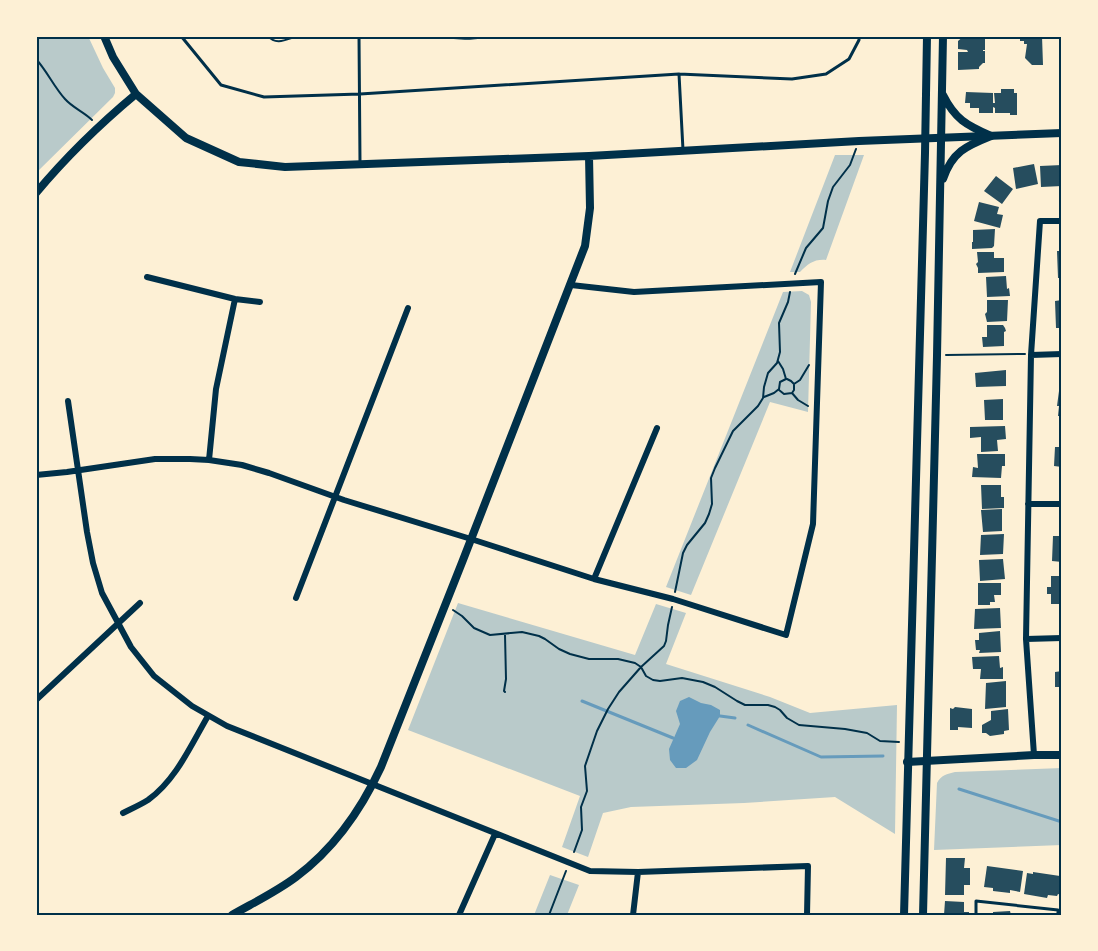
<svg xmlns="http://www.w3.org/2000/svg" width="1098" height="951" font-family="'Sofia Sans Condensed',sans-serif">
  <rect width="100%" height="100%" fill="#fdf0d5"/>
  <path fill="#b9caca" d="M36,36h52l15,32 12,20v5l-2,4 -77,76z
    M835,155h29l-38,105c-12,-1 -18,4 -26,12h-10z
    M802,291l7,4 2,7 -3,110 -38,-10 -79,193 -25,-8 117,-295z
    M458,603l177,52 21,-51 30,9 -20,51 104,33 40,16 87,-8 -2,129 -60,-37 -91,6 -113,4 -28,6 -15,44 -26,-10 18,-51 -172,-66z
    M1062,768v77l-128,5 3,-67c4,-8 10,-9 18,-11z
    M550,875l29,10 -12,30h-33z"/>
  <path fill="#669bbc" d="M689,697l12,6 10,2 9,5v6l-10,16 -13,28 -11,8h-10l-6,-8 -1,-11 11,-25 -4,-13 4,-10z"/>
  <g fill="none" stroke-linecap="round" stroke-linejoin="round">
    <path stroke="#669bbc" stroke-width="3" d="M582,701l91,37
      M720,716l15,2
      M748,725l73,32 62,-1
      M959,789l103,33"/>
  </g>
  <path fill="#264d5e" d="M964,36h21v14h-2v1h2v12h-2l-4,4v2l-21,1v-18h10l-1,-2 -9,-1v-8z
    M1020,36h22l1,29h-11l-7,-7 2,-14h-3v-3h-4z
    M1001,89h13v4h3v22h-7v-2h-15v-5l-2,-1v6h-14v-5h-9v-5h-5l1,-11 27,1v10h2l-1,-10h7z
    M1034,164l4,20 -22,5 -3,-21z
    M1062,165v21l-21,1 -1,-21z
    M996,176l17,13 -11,15 -18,-13z
    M979,202l20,5 -2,7 6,1 -3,13 -26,-7z
    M995,229l-1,17 -2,2 -20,1v-7h1v-12z
    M1057,251h5v27h-4z
    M977,252h17v6h10v14l-26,1v-5l-2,-4 2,-2z
    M1006,276l1,13 2,-1 1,8 -23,1 -1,-20z
    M987,300h21l-1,21 -20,1 -2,-8 2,-2z
    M1062,300v28h-6l-1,-27z
    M987,325h16l2,3 1,3 -2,1v14l-21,1 -1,-10h5z
    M1006,370v16l-30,1 -1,-14z
    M1059,391h3v25h-4l1,-10h-2z
    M1003,399v21h-18l-1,-20z
    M1005,426l1,13 -9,1 1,11 -17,1v-15l-11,1v-11z
    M1055,447h7v20l-8,-1z
    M977,454h28v12h-3l-1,12 -29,-1 1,-10 5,1z
    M981,485h20v12h3v11l-22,1z
    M1002,509v22l-19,1 -2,-22z
    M1004,534l-1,20 -23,1 1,-20z
    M1053,536h9v26l-10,-1z
    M1003,559l2,20 -25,2 -1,-21z
    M1051,576h11v26h-2v2h-9v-10h-4v-7h4z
    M978,583h23v12h-7l1,7h-5v3h-12z
    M1000,608l1,20 -27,1 1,-20z
    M1000,631l1,21 -22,1 1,-3h-4l-1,-10h4v-7z
    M999,656l1,12 3,-1v12h-23l1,-10h-8l-1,-12z
    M1062,671v26h-2v-10h-5v-15z
    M1006,681v26l-21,2 1,-26z
    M955,707l17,2v19l-14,-1v3h-8v-22l3,1z
    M1008,709l1,21 -5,1v3l-14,2 -4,-3h-4v-8l9,-5v-9z
    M946,858h19l-1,10h6v17h-6v10h-19z
    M987,866l36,5 -3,21 -10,-2v3l-17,-2v-3l-9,-1z
    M1060,871h2v24l-4,-1 -1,2 -9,-1 -1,3 -23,-4 3,-21 6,1v-2l27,4z
    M945,901l19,1v10h5v3h-25z
    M1010,911l1,4h-18v-3z"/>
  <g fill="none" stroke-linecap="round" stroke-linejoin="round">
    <path stroke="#003049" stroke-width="2" d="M268,36c8,10 19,3 30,0
      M444,36c18,5 33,2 52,0
      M36,59c11,12 18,28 29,40 8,9 19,13 27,21
      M795,274l11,-26 17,-20 5,-27 5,-14 17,-22 6,-16
      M946,355l79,-1
      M787,379l4,2 3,3 6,-4 9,-15
      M794,384v6l-2,3 6,7 10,6
      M779,390l5,4 8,-1
      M764,397l10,-4 5,-4 1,-7 6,-3 -3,-10 -5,-8
      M675,592l8,-39 4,-8 18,-22 4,-9 3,-10 -1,-26 4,-10 18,-37 25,-25 5,-8 1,-11 4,-14 9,-10 3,-11 -1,-29 9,-21 2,-10
      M453,610l9,6 12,12 16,7 32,-3 17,4 6,3 14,10 11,5 19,5h29l17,4 6,4 5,9 7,4 7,1 22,-3 21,4 12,5 22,14 8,4h23l7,2 5,3 7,8 12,7 46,4 22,4 13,8 19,1
      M505,635l1,44 -2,12 1,1
      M574,852l8,-22 -1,-23 6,-16 -2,-25 12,-35 11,-22 11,-17 22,-25 23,-21 2,-5 2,-16 4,-18
      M549,915l17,-44"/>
    <path stroke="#003049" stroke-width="3" d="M181,36l40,49 43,12 96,-3 319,-20 113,5 34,-5 23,-15 10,-19v-4
      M359,36l1,127
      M679,74l4,76
      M976,915v-14l82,9v5"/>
    <path stroke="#003049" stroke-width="6" d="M147,277l88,22 25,3
      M1031,355l31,-1
      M68,401l19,131 6,31 9,30 29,54 23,29 38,30 35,20 363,145 48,1 170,-6 -1,49
      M209,460l7,-71 19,-90
      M36,475l31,-3 88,-13h35l19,1 33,5 27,8 75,27 127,39 123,40 79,20 113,36 27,-111 8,-242 -187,10 -63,-7
      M1028,504h34
      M594,579l63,-151
      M296,598l112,-290
      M1026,639l36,-1
      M36,700l104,-97
      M1034,755l-8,-116 5,-284 9,-134h22
      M123,813c8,-4 17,-8 25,-13 28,-20 43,-55 60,-84
      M459,915l36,-81
      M633,915l5,-43"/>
    <path stroke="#003049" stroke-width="8" d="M104,36l9,21 23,37 50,44 53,24 46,5 304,-11 270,-15 203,-8
      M36,193c30,-36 64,-69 100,-99
      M907,762l127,-7h28
      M232,915c21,-12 44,-23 64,-38 39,-29 65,-67 85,-110l82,-207 122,-314 5,-38 -1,-52"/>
    <path stroke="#003049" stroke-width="8" d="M943,95c12,24 23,30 48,41
      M943,179c9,-27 23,-33 48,-43
      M904,915l21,-762 2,-117
      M923,915l14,-559 6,-320"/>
  </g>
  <rect width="1098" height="951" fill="none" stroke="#fdf0d5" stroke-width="75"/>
  <rect x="38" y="38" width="1022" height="876" fill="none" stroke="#003049" stroke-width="2"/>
</svg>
